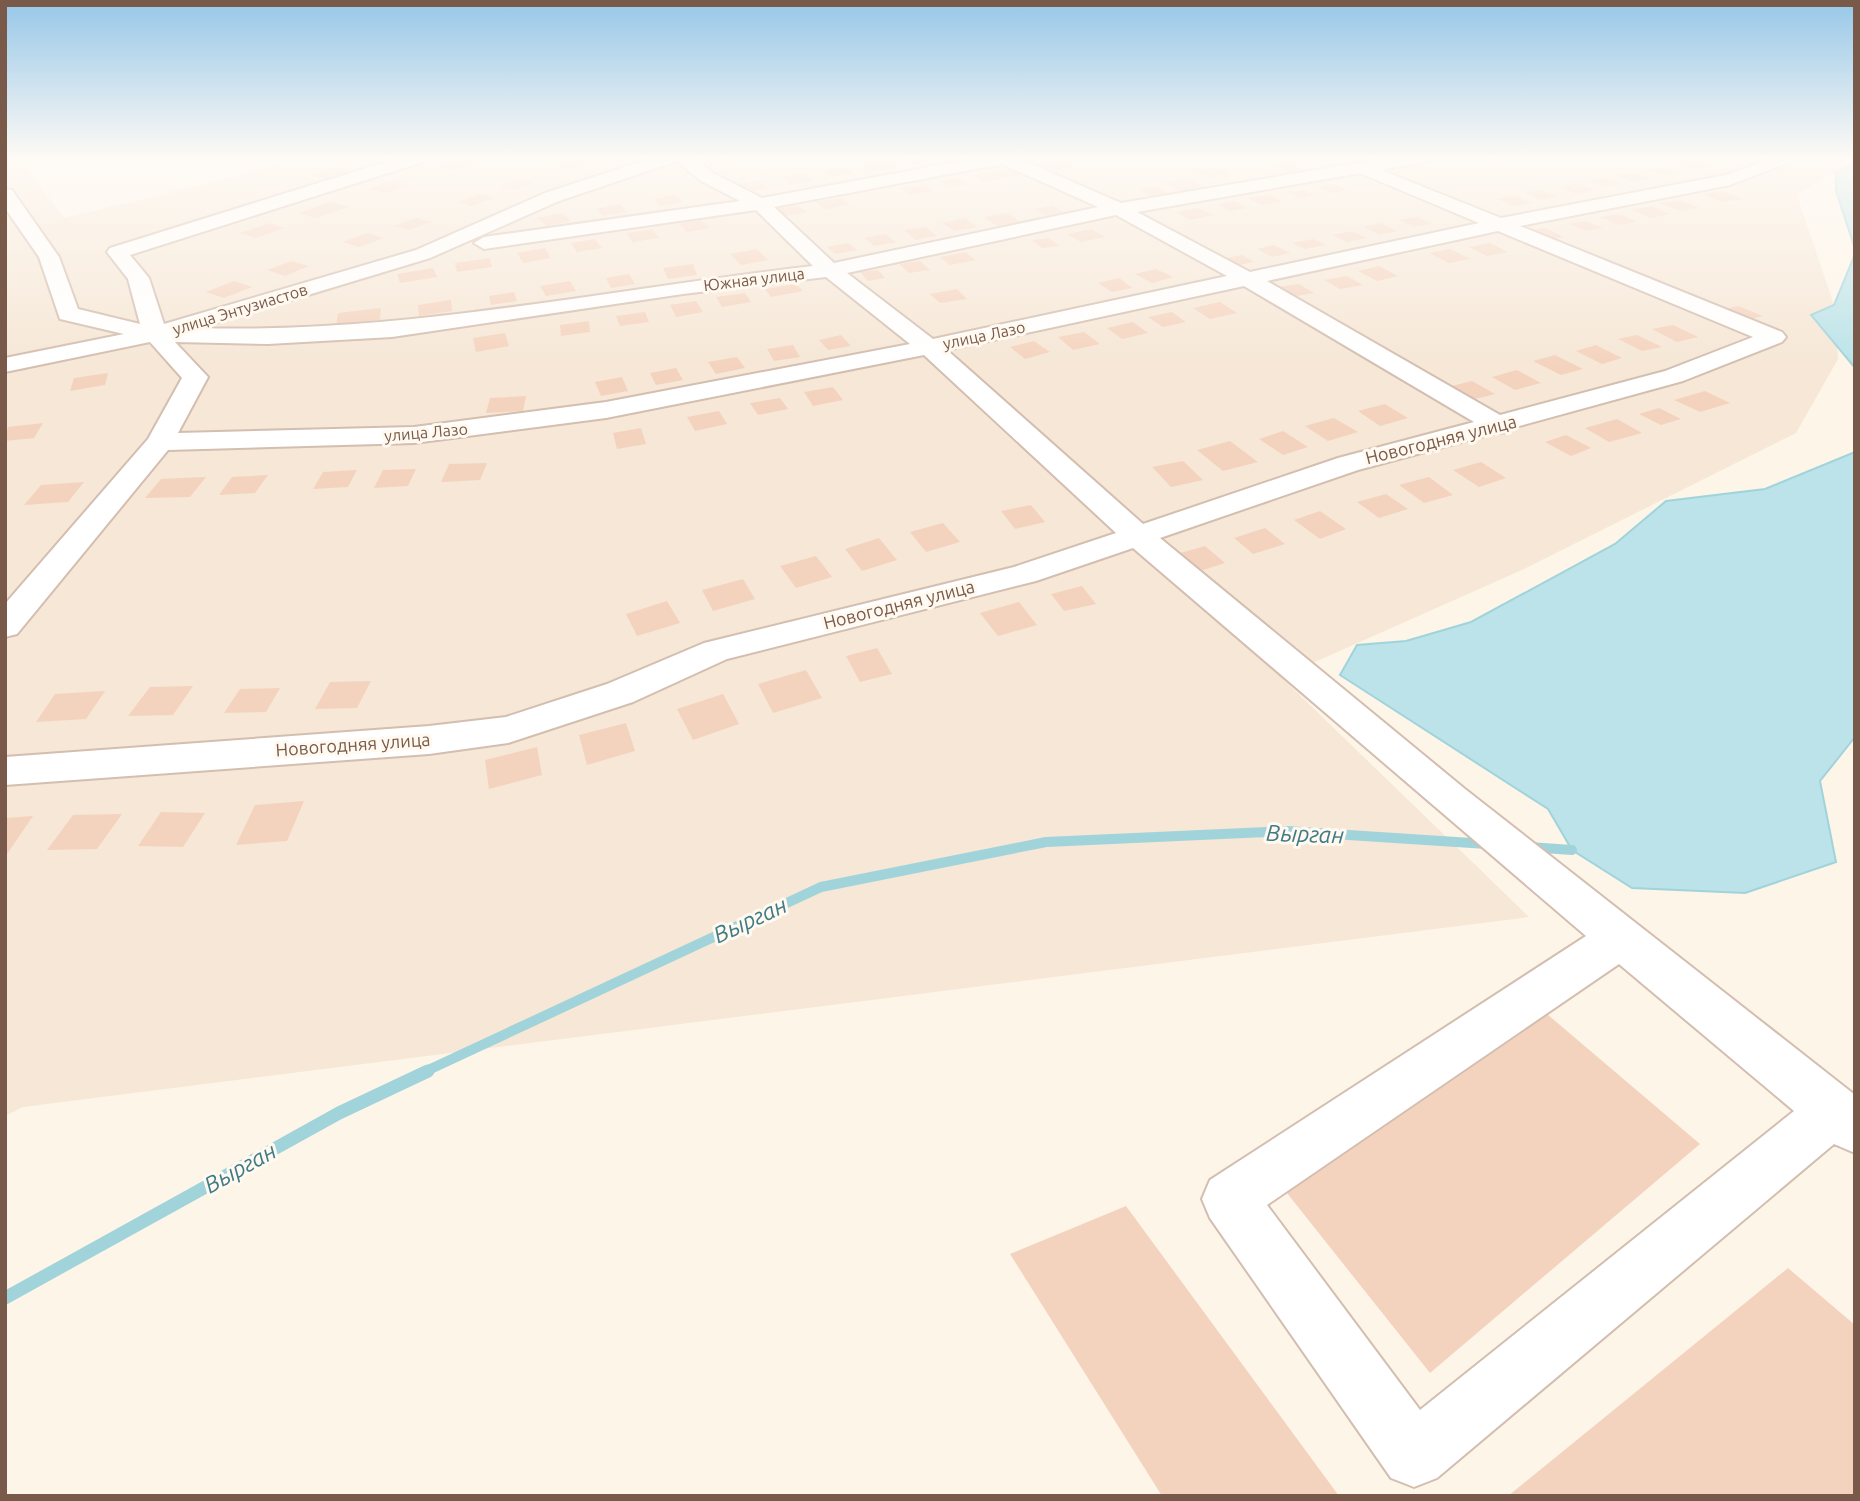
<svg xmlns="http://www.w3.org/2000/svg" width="1860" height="1501" font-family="Ubuntu,sans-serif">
  <rect width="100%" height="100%" fill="#fdf5e8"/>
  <path fill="#f6e7d6" d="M5,156h12l47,62 165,-40 73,-22h1549l-15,16 -39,23 37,110 4,54 -42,74 -272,136 -243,108 248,240 -1506,190 -18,9z"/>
  <path fill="#bbe3e9" stroke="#a1d3db" stroke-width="2" d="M1855,162v87l-19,-58v-19z
    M1855,254v114l-44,-53 23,-10z
    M1855,452v285l-35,44 16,81 -91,31 -113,-5 -60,-38 -24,-41 -208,-134 17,-30 49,-4 65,-19 144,-78 51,-43 99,-12z"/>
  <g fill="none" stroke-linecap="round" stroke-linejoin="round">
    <path stroke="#a1d3db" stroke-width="10" d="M1529,847l43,3
      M424,1072l397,-185 225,-45 241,-11 200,13"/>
    <path stroke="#a1d3db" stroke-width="13" d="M5,1298l334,-185 89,-42"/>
  </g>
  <path fill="#f4d3be" d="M732,156l5,5 -19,2 -6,-6z
    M921,156l8,5 -18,3 -10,-6z
    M1493,156l12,4 -13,3 -17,-6z
    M461,158l17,4 -25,8 -16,-4z
    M572,160l14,3 -16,6 -14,-3z
    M889,160l10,7 -28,4 -9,-7z
    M1689,160l20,6 -12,3 -20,-7z
    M1058,161l14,6 -18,4 -14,-7z
    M1290,164l14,6 -17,3 -13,-7z
    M844,167l10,6 -22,4 -10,-7z
    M1659,167l17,6 -14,2 -17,-5z
    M335,168l15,3 -23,8 -15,-3z
    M1216,168l14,6 -20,4 -13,-6z
    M1011,169l11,6 -39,7 -10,-7z
    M1633,172l17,6 -16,4 -18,-7z
    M805,174l9,7 -24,4 -8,-8z
    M957,178l12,6 -20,4 -11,-7z
    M1602,178l18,6 -14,3 -18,-6z
    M519,179l15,4 -20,7 -15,-4z
    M1189,179l15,8 -23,4 -15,-8z
    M393,180l17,5 -24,8 -17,-4z
    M760,181l7,7 -18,3 -7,-7z
    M1578,183l17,7 -19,4 -17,-7z
    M924,184l9,7 -24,4 -8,-7z
    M1334,184l14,6 -17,3 -14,-6z
    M1156,187l12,6 -17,4 -12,-7z
    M1304,190l11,6 -16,2 -12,-6z
    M1541,190l17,6 -17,4 -16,-7z
    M1723,191l20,8 -21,3 -20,-8z
    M479,194l15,4 -22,8 -14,-4z
    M675,195l8,7 -22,4 -7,-7z
    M1269,195l13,7 -21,3 -13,-7z
    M1515,196l17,7 -18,3 -17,-7z
    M841,198l9,7 -25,4 -9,-7z
    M1679,200l21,8 -20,3 -20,-8z
    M1235,201l12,7 -18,3 -11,-7z
    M331,202l18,5 -33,11 -18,-5z
    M619,204l8,8 -24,4 -7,-7z
    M798,206l9,6 -21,4 -9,-7z
    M1053,206l10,6 -18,3 -10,-6z
    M1650,206l20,8 -19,4 -20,-8z
    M1198,208l15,7 -23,5 -14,-8z
    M562,213l9,8 -24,5 -10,-8z
    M1007,213l13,9 -23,4 -13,-9z
    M1619,214l18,8 -19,3 -18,-8z
    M1417,217l15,7 -18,3 -15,-7z
    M416,218l15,4 -22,8 -15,-4z
    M965,218l12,9 -23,4 -12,-8z
    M701,220l9,8 -22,4 -9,-8z
    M1585,221l18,7 -17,3 -17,-7z
    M269,223l15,5 -28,10 -16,-5z
    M1380,223l17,8 -17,4 -17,-8z
    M926,227l11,9 -22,4 -11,-10z
    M1545,228l20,9 -19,3 -19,-9z
    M653,229l6,9 -27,4 -6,-9z
    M1091,229l14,8 -24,5 -14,-8z
    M1352,231l15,7 -20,4 -15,-7z
    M367,233l17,5 -25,9 -16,-5z
    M885,234l11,8 -21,4 -11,-8z
    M1049,238l10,8 -17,2 -10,-8z
    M595,239l7,9 -25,4 -6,-9z
    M1313,239l13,6 -22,4 -12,-6z
    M848,243l9,7 -22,4 -8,-7z
    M1490,243l18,9 -21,4 -18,-9z
    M1274,245l16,8 -18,4 -15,-8z
    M545,248l6,10 -28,5 -6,-10z
    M757,249l11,11 -27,5 -11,-11z
    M1450,249l20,10 -21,4 -20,-10z
    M965,252l11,8 -26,5 -10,-8z
    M1242,255l12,7 -20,4 -12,-7z
    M490,258l2,9 -35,5 -2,-9z
    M291,261l18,5 -24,10 -18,-6z
    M920,261l10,9 -21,3 -10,-9z
    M693,264l4,11 -29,4 -5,-11z
    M1379,266l19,10 -21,5 -19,-10z
    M433,268l4,9 -37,6 -3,-9z
    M1156,269l17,8 -21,6 -17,-9z
    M878,270l7,8 -17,3 -8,-9z
    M629,274l6,10 -24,4 -5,-10z
    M1347,276l16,9 -23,4 -16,-9z
    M1119,278l13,10 -20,4 -14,-9z
    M234,281l18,6 -28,11 -18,-6z
    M570,281l6,10 -30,5 -6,-10z
    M796,284l7,7 -32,6 -6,-8z
    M1299,284l15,9 -24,4 -14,-10z
    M957,289l10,10 -27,4 -10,-9z
    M514,292l3,9 -26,4 -2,-9z
    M745,293l6,9 -29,5 -6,-10z
    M451,300l1,11 -33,5 -1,-11z
    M696,301l7,11 -27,5 -6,-12z
    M1220,302l17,11 -27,6 -17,-11z
    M1738,306l25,10 -20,5 -25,-10z
    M381,308l-1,12 -44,6 2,-13z
    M645,312l4,10 -29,4 -4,-10z
    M1172,312l14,10 -23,5 -15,-10z
    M589,321l1,11 -29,4 -1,-11z
    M1133,322l15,11 -26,6 -15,-11z
    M1673,325l25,12 -21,5 -25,-13z
    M1084,332l16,12 -27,6 -15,-13z
    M505,333l4,13 -33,6 -3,-14z
    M841,335l10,11 -23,4 -9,-10z
    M1637,335l25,12 -20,4 -24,-12z
    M1034,341l16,11 -25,7 -15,-12z
    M793,345l7,12 -26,4 -7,-12z
    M1596,345l26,13 -20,6 -26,-13z
    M1555,355l28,14 -22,6 -28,-14z
    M737,357l8,11 -29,6 -8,-12z
    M676,368l7,12 -27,5 -6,-12z
    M1517,370l24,13 -26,7 -23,-13z
    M108,373l-3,12 -35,6 4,-13z
    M622,377l6,14 -27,5 -6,-14z
    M1472,381l23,13 -24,6 -23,-13z
    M833,387l10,13 -30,6 -9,-14z
    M1705,391l25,12 -30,9 -26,-12z
    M526,396l-3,15 -37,2 4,-15z
    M780,398l8,11 -30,6 -8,-12z
    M1385,404l23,14 -28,8 -22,-15z
    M1659,408l22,11 -20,6 -22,-11z
    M719,411l8,13 -32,7 -8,-14z
    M1334,418l24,14 -30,9 -23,-15z
    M1617,419l25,14 -33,9 -24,-14z
    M43,423l-9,15 -29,3 3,-14z
    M641,428l5,16 -29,5 -4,-16z
    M1283,431l25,16 -25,8 -24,-16z
    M1566,435l25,13 -20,8 -26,-14z
    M1230,441l28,21 -35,9 -26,-21z
    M1183,461l20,19 -32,7 -19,-20z
    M1481,462l25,16 -27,9 -26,-17z
    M487,463l-7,17 -39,2 8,-18z
    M416,469l-8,17 -34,2 9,-18z
    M357,470l-9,17 -35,2 10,-17z
    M268,475l-13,18 -36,2 13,-18z
    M206,477l-16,20 -45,1 16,-19z
    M1429,477l24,18 -29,8 -25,-18z
    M84,482l-16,20 -44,3 17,-20z
    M1386,494l22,15 -29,9 -22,-16z
    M1031,505l14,17 -30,7 -14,-18z
    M1320,511l26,18 -26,10 -26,-19z
    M943,523l17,19 -34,10 -16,-20z
    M1265,528l20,16 -32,10 -19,-16z
    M879,538l18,22 -35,11 -17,-22z
    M1205,546l20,17 -28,9 -20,-18z
    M816,556l16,21 -36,11 -16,-22z
    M743,579l12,20 -42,12 -11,-21z
    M1082,586l14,18 -32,7 -13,-17z
    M667,601l13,22 -43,13 -11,-22z
    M1019,602l18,23 -39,11 -18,-23z
    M877,648l15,26 -32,8 -14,-26z
    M806,670l16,28 -49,15 -15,-29z
    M371,681l-14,27 -42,1 15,-27z
    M193,686l-20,29 -45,1 22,-29z
    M280,688l-14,24 -42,1 16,-24z
    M105,691l-19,28 -50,3 19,-28z
    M723,694l16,30 -46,16 -16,-31z
    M626,723l9,28 -48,14 -8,-30z
    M537,747l5,28 -53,14 -4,-29z
    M304,801l-17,40 -51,4 19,-40z
    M161,812l44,1 -22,34 -45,-1z
    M122,814l-25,35 -50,1 26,-35z
    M33,816l-28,41v-39z
    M1534,1003l166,141 -270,229 -155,-195z
    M1126,1206l213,290h-177l-152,-242z
    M1788,1268l67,57v171h-347z"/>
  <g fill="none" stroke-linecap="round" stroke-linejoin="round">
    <g stroke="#d3beb0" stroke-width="4">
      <path id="minor" d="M405,156h26l-2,4 -299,95 19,23 15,46 252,-74 129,-57 113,-37h35l20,17 49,25 227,-42h36l-3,4 99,43 278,-47h39l-8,5 -49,9 120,48 225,-43 54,-19h25l-75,29 -210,41 262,106 4,5 -4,5 -99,39 -171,47 -3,4 -14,1 -137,37 -198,68 305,251 390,306v58l-21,-9 -397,334 -23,9 -23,-9 -181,-260 -8,-19 8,-19 376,-244 -453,-388 -97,33 -309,78 -94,43 -125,41 -79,11 -424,31v-28l424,-31 77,-9 101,-33 97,-41 310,-76 102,-34 -192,-178 -318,63 -192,25 -246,7 -151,184 -12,3v-33l143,-165 34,-61 -32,-36 -145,30v-14l119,-24 -64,-15 -21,-62 -34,-49v-19l7,1 47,67 19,52 62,15 -12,-45 -21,-27 3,-4zM677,161l24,20 39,20 -256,36 -10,6 10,6 272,-39 57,56c-204,23 -407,68 -614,62l231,-70 129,-57zM1002,164l96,43 -264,56 -60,-56zM1360,173l119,50 -229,49 -113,-60zM1116,215l111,61 -294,63 -86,-66zM1498,231l255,106 -88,34 -165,44 -233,-134zM826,277l84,67 -304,58 -192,25 -236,6 30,-56 -33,-35 93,2 124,-7 291,-43zM1244,286l230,136 -136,36 -195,66 -196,-174zM1619,964l175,147 -374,299 -153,-205z"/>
    </g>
    <use href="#minor" fill="#fff" fill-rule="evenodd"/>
  </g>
  <linearGradient id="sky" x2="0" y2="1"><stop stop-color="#96c7e8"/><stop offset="0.43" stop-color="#fefaf5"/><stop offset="1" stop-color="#fefaf5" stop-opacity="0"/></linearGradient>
  <rect width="1860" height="366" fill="url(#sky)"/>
  <g text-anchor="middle" stroke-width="6" stroke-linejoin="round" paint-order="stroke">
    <g font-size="16" fill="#795a4a" stroke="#fff9f0">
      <text transform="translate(754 279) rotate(-7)" y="6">Южная улица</text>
      <text transform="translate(240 309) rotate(-17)" y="6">улица Энтузиастов</text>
      <text transform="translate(984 335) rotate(-12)" y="6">улица Лазо</text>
      <text transform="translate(426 432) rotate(-5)" y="6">улица Лазо</text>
    </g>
    <g font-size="18" fill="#795a4a" stroke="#fff9f0">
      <text transform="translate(1441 440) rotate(-14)" y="6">Новогодняя улица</text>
      <text transform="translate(899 605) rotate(-14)" y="6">Новогодняя улица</text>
      <text transform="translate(353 745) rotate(-4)" y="6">Новогодняя улица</text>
    </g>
    <g font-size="23" font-style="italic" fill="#3f7b87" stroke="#fff9f0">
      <text transform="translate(1305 834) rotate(2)" y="8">Вырган</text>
      <text transform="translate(750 920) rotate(-25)" y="8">Вырган</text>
      <text transform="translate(240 1168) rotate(-29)" y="8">Вырган</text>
    </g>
  </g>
  <rect width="1860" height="1501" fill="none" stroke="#795a4a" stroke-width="14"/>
</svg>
